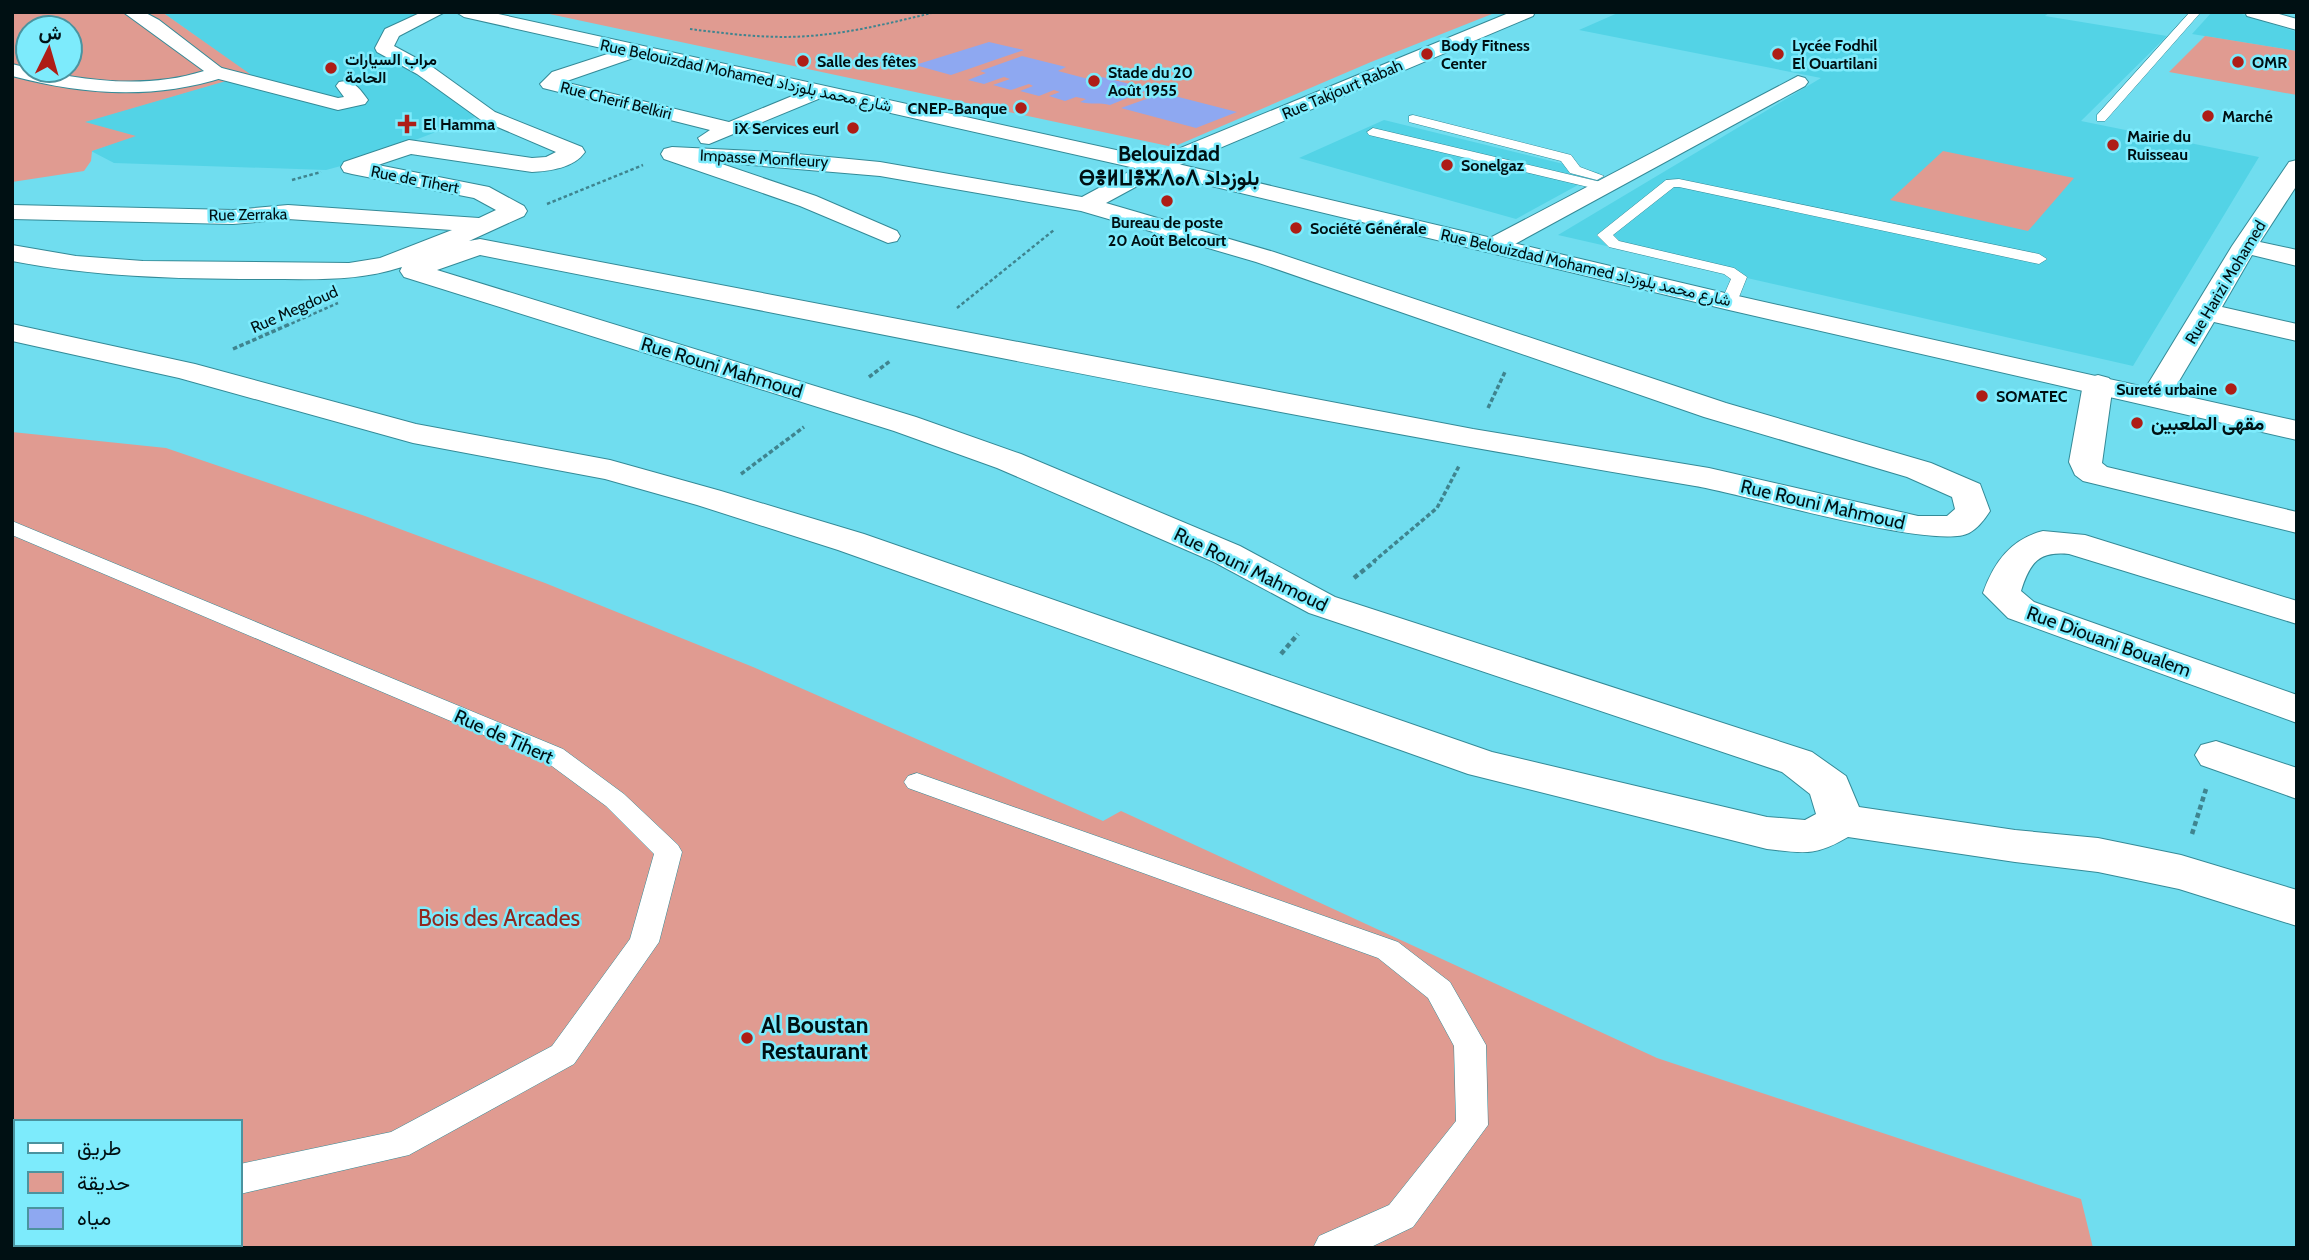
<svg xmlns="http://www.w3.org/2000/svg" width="2309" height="1260" font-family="Cabin,Vazirmatn,'Noto Sans Tifinagh',sans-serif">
  <rect width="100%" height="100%" fill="#70ddef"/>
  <path fill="#53d3e6" d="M162,12h276l-57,34 45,27 49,44 -112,43 -37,10 -212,-7 -23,-12 43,-15 -51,-14 166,-48z
    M1620,12h430l-5,4 122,20 -86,85 178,36 -126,209 -575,-131 263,-157 -242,-48z
    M2212,12h23l62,20v19l-105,-17z
    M1384,120l216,53 -84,46 -217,-61z"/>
  <path fill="#e09b91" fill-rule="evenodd" d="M12,12h150l88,62 -165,48 51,14 -44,15 -1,10 -7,10 -72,11zM28,28h42v42h-42z
    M540,12h957l-126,50 -198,85z
    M2205,36l92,15v44l-128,-23z
    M1943,151l131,27 -46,53 -138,-31z
    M12,432l154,16 199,68 180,67 208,84 350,154 18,-10 536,247 424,141 12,49h-2081zM16,1122h224v122h-224z"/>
  <path fill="#8ea8f1" d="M989,42l35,8 -73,25 -36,-10z
    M1022,56l44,11 -8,4 34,9 10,-3 48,12 -40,16c-10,-3 -19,0 -30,-3l6,-3 -10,-2 -11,4 -16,-5 11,-4 -6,-2 -15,6 -19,-5 13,-5 -4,-2 -18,6 -18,-5 17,-6 -6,-2 -20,7 -16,-4 18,-7 -6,-2z
    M1163,93l74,19 -41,16 -75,-20z"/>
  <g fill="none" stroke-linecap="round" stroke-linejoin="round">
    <g stroke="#348a97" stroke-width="1">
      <path id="lane" d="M2190,12h11l-96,109h-8v-6z
        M1413,115l158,40 9,12 24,9 -7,4 -27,-7 -9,-12 -152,-39v-6z
        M1373,128l232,55 7,4 -7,4 -236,-56 -2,-3z
        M1679,179l360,75 8,5 -8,5 -360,-77h-5l-61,48 6,6 115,27 13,9 -10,25 -8,5 -8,-5 10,-23 -7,-5 -115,-27 -12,-12 69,-55z
        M12,521l551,228 61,45 54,51 4,7 -23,90 -85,122 -165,91 -169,39v-30l151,-32 161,-86 78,-107 24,-85 -48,-48 -61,-45 -533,-226z
        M917,773l481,169 52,40 36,63 2,80 -75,102 -44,21h-56l6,-12 70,-31 67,-84 -2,-75 -26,-48 -50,-40 -470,-170 -4,-6 4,-6z
        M12,1210h4v32h-4z"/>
    </g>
    <g stroke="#348a97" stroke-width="2">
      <path id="street" d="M422,12h23l-46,24 -5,10 37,20 64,46 87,35 3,5c-11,16 -35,19 -53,20l-121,-18 -33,11 111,22 35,19 3,5 -3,5 -55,25 11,-2 993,190 236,39 209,48h29l8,-7 -3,-12 -45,-20 -203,-60 -448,-155 -175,-51 -201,-35 -164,-14 100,34 81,35 3,5 -3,5 -9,2 -88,-37 -136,-47 -3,-5 3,-5 8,-2 104,5 104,10 202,35 67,-36 362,-149h24l-2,4 -368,155 -59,32 168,49 452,151 205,60 49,21 10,27c-5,8 -13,18 -21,22 -34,18 -225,-39 -274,-47 -407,-68 -811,-152 -1215,-231l-43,15 479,147 105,37 219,92 95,51 477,155 34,24 13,31 156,23 83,8 83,17 116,35v36l-118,-37 -81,-17 -83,-10 -167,-25c-34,20 -44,16 -81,12l-299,-75 -630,-224 -141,-45 -92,-26 -192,-36 -234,-65 -167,-37v-17l183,40 221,60 194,36 111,31 143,43 628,218 275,65 38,3 11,-6 -6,-20 -28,-22 -473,-159 -95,-51 -217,-94 -103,-37 -490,-154 -4,-6 2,-4c-45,15 -91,12 -138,12 -85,0 -169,-2 -252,-18v-16l64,11 67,5 206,2 31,-5 72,-28 -164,-11 -55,5 -221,-5v-14l221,5 55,-5 191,13 17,-8 -22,-12 -122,-24 -8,-2 -3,-5 3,-5 65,-22 123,18 14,-1 10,-5 -75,-32 -64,-46 -40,-22 -2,-4 10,-19z
        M635,45l9,6 -2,4 -78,27 165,40 85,-35h14l3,4 -3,4 -119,49 -8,-1 -3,-5 12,-8 -167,-42 -3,-4 12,-12z
        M218,67l120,31 6,-1 -8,-11 3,-4c14,-4 21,7 29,18l-3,4 -27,6 -127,-33 -3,-4z
        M1798,76l7,2 3,4 -3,4 -301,164 -9,3 -9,-3 -4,-5 4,-5z
        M2297,160v25l-37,57 37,8v16l-45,-11 -30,52 75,17v17l-83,-19 -48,81 -11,3 -11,-3 -4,-6 92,-151 57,-84z
        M2098,375l11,3 4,6 -11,79 5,4 190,45v21l-214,-52 -8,-6 -6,-13 14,-78 4,-6z
        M2043,531l42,4 212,66v23l-228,-70c-30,-3 -39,8 -48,37l13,11 263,93v28l-289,-105 -25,-25c11,-31 28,-54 60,-62z
        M2216,741l81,27v31l-96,-34 -6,-10 6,-10z"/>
    </g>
    <g stroke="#348a97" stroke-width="2">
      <path id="secondary" d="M123,12h21l15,8 69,53 -3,4c-72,23 -141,18 -213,-1v-12c60,15 129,27 192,7z"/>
    </g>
    <g stroke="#348a97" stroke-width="2">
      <path id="primary" d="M456,12h33l668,147 572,135 568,127v19l-568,-130 -572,-137 -693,-156z
        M2245,12h27l25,7v11l-50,-14z"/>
    </g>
    <path stroke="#3f848f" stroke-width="2" stroke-dasharray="2.5 2" stroke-linecap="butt" d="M690,29c39,5 79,10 119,7 43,-3 85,-14 127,-24"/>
    <path stroke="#3f848f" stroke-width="2.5" stroke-dasharray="3.5 2.5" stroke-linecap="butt" d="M292,180l29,-8
      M547,204l96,-39
      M957,308l97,-78
      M286,326l52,-23"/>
    <path stroke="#3f848f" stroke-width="3.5" stroke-dasharray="4.5 2.5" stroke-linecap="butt" d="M233,349l57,-25
      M869,377l21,-16
      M1488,408l17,-36
      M741,474l63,-47
      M1373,562l64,-54 22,-42"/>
    <path stroke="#3f848f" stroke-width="4.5" stroke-dasharray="5 3.5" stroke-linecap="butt" d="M1354,578l21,-17
      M1281,654l17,-20
      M2192,834l14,-45"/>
    <use href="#lane" fill="#fff" fill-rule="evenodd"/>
    <use href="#street" fill="#fff" fill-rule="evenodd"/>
    <use href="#secondary" fill="#fff" fill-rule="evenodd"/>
    <use href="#primary" fill="#fff" fill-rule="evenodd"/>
  </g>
  <g fill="#ae1d16" stroke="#7debfc" stroke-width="2.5">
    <circle cx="1427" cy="54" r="7"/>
    <circle cx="1778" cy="54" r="7"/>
    <circle cx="803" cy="61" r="7"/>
    <circle cx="2238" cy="62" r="7"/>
    <circle cx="331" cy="68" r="7"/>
    <circle cx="1094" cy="81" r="7"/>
    <circle cx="1021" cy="108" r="7"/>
    <circle cx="2208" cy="116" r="7"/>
    <path d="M403.5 113.5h7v7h7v7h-7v7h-7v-7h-7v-7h7z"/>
    <circle cx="853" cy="128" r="7"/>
    <circle cx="2113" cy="145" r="7"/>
    <circle cx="1447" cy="165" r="7"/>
    <circle cx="1167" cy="201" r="7"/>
    <circle cx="1296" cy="228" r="7"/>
    <circle cx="2231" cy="389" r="7"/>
    <circle cx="1982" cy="396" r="7"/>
    <circle cx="2137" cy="423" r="7"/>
    <circle cx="747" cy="1038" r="7"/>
  </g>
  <g text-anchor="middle" stroke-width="5" stroke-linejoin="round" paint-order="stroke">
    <g font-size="16" font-weight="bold" fill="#001013" stroke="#7debfc" text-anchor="start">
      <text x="1441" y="51">Body Fitness<tspan x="1441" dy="18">Center</tspan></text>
      <text x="1792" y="51">Lycée Fodhil<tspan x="1792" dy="18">El Ouartilani</tspan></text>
      <text x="345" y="65">مراب السيارات<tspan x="345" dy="18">الحامة</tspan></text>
      <text x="817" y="67">Salle des fêtes</text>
      <text x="2252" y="68">OMR</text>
      <text x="1108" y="78">Stade du 20<tspan x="1108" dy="18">Août 1955</tspan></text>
      <text x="1007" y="114" text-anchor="end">CNEP-Banque</text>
      <text x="2222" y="122">Marché</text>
      <text x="423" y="130">El Hamma</text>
      <text x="839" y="134" text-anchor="end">iX Services eurl</text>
      <text x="2127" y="142">Mairie du<tspan x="2127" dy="18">Ruisseau</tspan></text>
      <text x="1461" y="171">Sonelgaz</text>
      <text x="1167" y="228" text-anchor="middle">Bureau de poste<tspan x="1167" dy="18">20 Août Belcourt</tspan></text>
      <text x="1310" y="234">Société Générale</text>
      <text x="2217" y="395" text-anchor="end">Sureté urbaine</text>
      <text x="1996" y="402">SOMATEC</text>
    </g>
    <g font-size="16" fill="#001013" stroke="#7debfc">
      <text transform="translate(746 75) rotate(12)" y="6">Rue Belouizdad Mohamed شارع محمد بلوزداد</text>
      <text transform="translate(1342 89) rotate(-23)" y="6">Rue Takjourt Rabah</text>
      <text transform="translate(616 100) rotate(14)" y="6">Rue Cherif Belkiri</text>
      <text transform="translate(764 158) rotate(3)" y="6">Impasse Monfleury</text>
      <text transform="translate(415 179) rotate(11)" y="6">Rue de Tihert</text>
      <text transform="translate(248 214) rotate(-1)" y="6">Rue Zerraka</text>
      <text transform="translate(1586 267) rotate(13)" y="6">Rue Belouizdad Mohamed شارع محمد بلوزداد</text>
      <text transform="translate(2225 282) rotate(-59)" y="6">Rue Harizi Mohamed</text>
      <text transform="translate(294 309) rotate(-24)" y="6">Rue Megdoud</text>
    </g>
    <g font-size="19" fill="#001013" stroke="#7debfc">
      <text transform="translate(722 367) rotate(17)" y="7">Rue Rouni Mahmoud</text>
      <text transform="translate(1823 504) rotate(13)" y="7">Rue Rouni Mahmoud</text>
      <text transform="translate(1251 569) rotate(26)" y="7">Rue Rouni Mahmoud</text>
      <text transform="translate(2109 641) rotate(20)" y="7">Rue Diouani Boualem</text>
      <text transform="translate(504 736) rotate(24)" y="7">Rue de Tihert</text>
    </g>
    <g font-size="19" font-weight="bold" fill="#001013" stroke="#7debfc" text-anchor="start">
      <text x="2151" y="430">مقهى الملعبين</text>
    </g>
    <g font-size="21" font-weight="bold" fill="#001013" stroke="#7debfc">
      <text x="1169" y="161">Belouizdad<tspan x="1169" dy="24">ⴱⴻⵍⵡⴻⵣⴷⴰⴷ بلوزداد</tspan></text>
    </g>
    <g font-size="23" fill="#90281f" stroke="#7debfc">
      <text x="499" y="926">Bois des Arcades</text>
    </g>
    <g font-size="23" font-weight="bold" fill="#001013" stroke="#7debfc" text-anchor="start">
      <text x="761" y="1033">Al Boustan<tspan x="761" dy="26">Restaurant</tspan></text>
    </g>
  </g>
  <rect width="2309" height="1260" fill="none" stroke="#001013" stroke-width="28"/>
  <rect x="14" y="1120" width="228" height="126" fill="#7debfc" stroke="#4b939f" stroke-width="2"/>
  <rect x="28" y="1143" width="35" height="10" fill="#ffffff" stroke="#4b939f" stroke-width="2"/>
  <text x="77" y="1155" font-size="21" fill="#001013">طريق</text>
  <rect x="28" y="1172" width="35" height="21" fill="#e09b91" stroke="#4b939f" stroke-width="2"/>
  <text x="77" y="1190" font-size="21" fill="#001013">حديقة</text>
  <rect x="28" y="1208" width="35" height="21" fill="#8ea8f1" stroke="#4b939f" stroke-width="2"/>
  <text x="77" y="1225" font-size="21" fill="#001013">مياه</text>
  <g transform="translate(49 49) rotate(5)"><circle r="33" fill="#7debfc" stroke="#4b939f" stroke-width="2"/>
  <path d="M0-5L12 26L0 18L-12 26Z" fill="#ae1d16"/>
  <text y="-10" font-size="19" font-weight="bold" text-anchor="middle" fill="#001013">ش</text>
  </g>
</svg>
